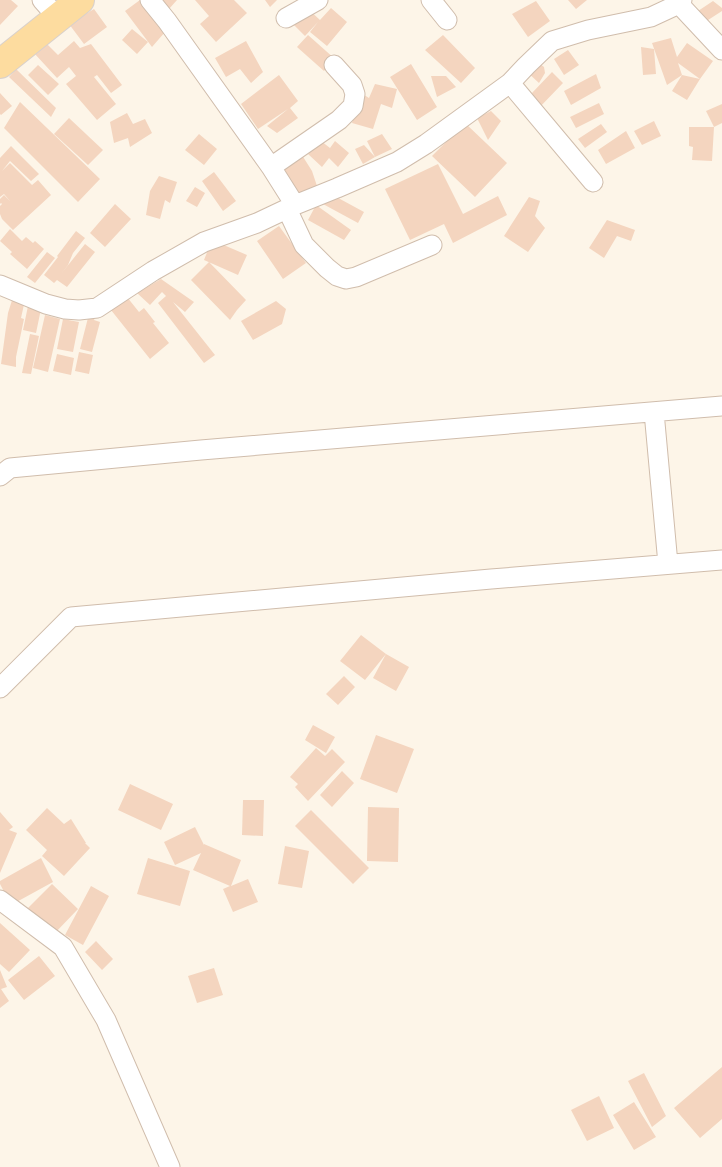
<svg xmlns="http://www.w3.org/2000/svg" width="722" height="1167" font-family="Inter,sans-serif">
  <rect width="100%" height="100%" fill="#fdf5e8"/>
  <path fill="#f4d5bf" d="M0,0h11l7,6 -18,19z
    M140,0h1l24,32 -13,15 -27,-36z
    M163,0h14l-8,9z
    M195,0h39l13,13 -31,29 -16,-18 9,-8z
    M265,0h12l-7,7z
    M568,0h19l-11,9z
    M536,1l14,20 -22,16 -16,-23z
    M713,1l9,7v3l-17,11 -7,-11z
    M307,8l13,12 11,-12 16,14 -20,24 -17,-14 8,-10 -13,14 -13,-13z
    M94,9l13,18 -23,17 -15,-20z
    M132,29l16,13 -11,12 -15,-14z
    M308,35l27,24 -11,12 -27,-24z
    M443,35l32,33 -14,15 -36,-33z
    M671,38l6,19 10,-14 26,18 -13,18 -22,-16 4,12 18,4 -13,21 -15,-9 10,-16 -15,10 -15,-42z
    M74,41l6,7 11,-4 31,41 -11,8 -14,-18 -3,2 22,27 -19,16 -31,-36 10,-8 -7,-9 -12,11 -23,-25 11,-11 13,13z
    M246,41l17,31 -12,11 -11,-14 -14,8 -11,-19z
    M641,47l13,2 2,25 -13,1z
    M568,50l11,15 -15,10 -10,-16z
    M535,60l9,7 1,6 -6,10 -13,-12z
    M411,64l26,43 -20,13 -27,-43z
    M38,65l21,19 -11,11 -20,-20z
    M16,69l40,39 -5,9 -42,-40z
    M552,72l11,11 -26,27 -5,-17z
    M596,74l5,14 -30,17 -7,-14z
    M279,75l19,26 -8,7 8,10 -21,15 -10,-7 21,-17 -30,20 -17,-25z
    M431,76h15l10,11 -19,10z
    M375,84l22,5 -5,19 -11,-4 -8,25 -21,-6 9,-30 8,5z
    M0,93l12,13 -11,9 -1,-1z
    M20,102l80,77 -22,23 -74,-74z
    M599,103l5,11 -28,14 -6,-11z
    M722,104v19l-8,4 -8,-16z
    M491,111l10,10 -13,19 -11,-22z
    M127,113l6,11 12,-5 7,14 -22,14 -2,-9 -14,5 -4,-21z
    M69,118l34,32 -15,15 -34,-31z
    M654,121l7,15 -19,9 -8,-14z
    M465,123l42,40 -32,34 -43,-41z
    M601,124l6,8 -22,16 -7,-9z
    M689,127h25l-2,34 -20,-1 1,-13 -4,-1z
    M626,131l9,17 -29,16 -8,-14z
    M199,134l18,15 -13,16 -19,-15z
    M382,134l10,15 -17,8 -12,7 -8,-15 9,-4 11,12 -8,-16z
    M321,141l9,7 5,-7 14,12 -11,14 -9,-9 -7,9 -14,-13z
    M11,146l28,28 -8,7 -21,-20 -8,10 8,-8 22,22 6,-5 13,15 -38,35 -11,-11 -2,-5v-8l2,-2 -1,-1 -1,1v-5l4,-4 6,6 -6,-7 -4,3v-39z
    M300,152l12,19 5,15 -21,11 -17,-33z
    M438,164l25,50 35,-18 9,19 -54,28 -9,-19 -34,16 -25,-51z
    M214,172l22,29 -13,10 -21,-30z
    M159,176l18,6 -7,21 -5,-3 -5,19 -14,-4 4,-24z
    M195,187l10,6 -8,14 -11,-6z
    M329,193l35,19 -6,11 -35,-19z
    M529,197l11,4 -5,15 10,12 -17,24 -24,-16z
    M115,204l16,15 -26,28 -15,-14z
    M316,205l35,25 -7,10 -36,-20z
    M607,220l28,10 -4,11 -14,-5 -13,22 -15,-10z
    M279,226l27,37 -23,16 -26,-38z
    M10,229l12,12 4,-4 7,6 2,-2 9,8 -17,20 -17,-15 2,-2 -12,-11z
    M76,231l9,7 -12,15 -5,12 -7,9 24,-30 10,8 -28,35 -10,-7 -3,3 -10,-8 14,-18 -1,-1z
    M212,240l35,15 -9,20 -34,-15z
    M47,252l8,6 -20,25 -8,-6z
    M209,262l37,38 -9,10 -7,10 -39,-40z
    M161,279l33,23 -9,10 -12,-10 42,53 -11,8 -46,-60 8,-7 -4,-4 -12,13 -13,-12z
    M13,297l12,3 -4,18 3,1 -8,38v10l-15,-3 7,-51z
    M127,297l12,15 5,-4 11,14 -2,1 16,20 -19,16 -39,-49z
    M276,301l10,8 -4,15 -29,16 -12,-19z
    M28,306l13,3 -5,24 -13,-3z
    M90,310l7,2 -3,8 6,2 -8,30 -12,-3z
    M45,315l15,4 -12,53 -15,-4z
    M63,319l16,3 -6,30 -16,-3z
    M30,334l9,2 -8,38 -9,-1z
    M79,352l14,3 -4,19 -14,-3z
    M57,354l17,4 -3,17 -18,-4z
    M361,635l25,19 23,13 -13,24 -23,-13 13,-24 -21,26 -25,-19z
    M344,676l11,11 -17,18 -12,-11z
    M313,725l22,12 -9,16 -21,-13z
    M376,735l38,14 -17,44 -37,-14z
    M316,748l9,8 7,-7 13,13 -37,39 -13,-14 3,-3 -8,-7z
    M342,771l12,12 -22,24 -12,-12z
    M130,784l43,20 -12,26 -43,-20z
    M243,800h21l-1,36 -21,-1z
    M368,807l31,1 -1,54 -31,-1z
    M47,808l17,16 7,-5 15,24h-1l5,5 -26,28 -22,-20 5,-6 -21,-20z
    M311,810l58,58 -16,16 -58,-58z
    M0,812l13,15 -4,3 8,3 -17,40z
    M195,827l9,18v-1l37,16 -10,26 17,-7 10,23 -25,10 -10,-23 7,-3 -37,-16 8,-17 -26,12 -11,-23z
    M285,846l24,5 -7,37 -24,-4z
    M41,858l12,24 -42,23 -11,-21v-3z
    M148,858l42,13 -10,35 -43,-12z
    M52,884l26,25 -24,25 -27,-25z
    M91,886l18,10 -26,49 -18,-10z
    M0,923l30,27 -21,22 -9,-8z
    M96,941l17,18 -11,11 -17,-18z
    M39,956l16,20 -31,24 -16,-20z
    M214,968l9,27 -26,8 -9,-27z
    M0,970l7,17 -6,2 8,12 -9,7z
    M722,1067v52l-22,19 -26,-30z
    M644,1073l22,43 -14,11 -24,-46z
    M599,1096l15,32 -27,13 -16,-31z
    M634,1102l22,35 -22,13 -21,-35z"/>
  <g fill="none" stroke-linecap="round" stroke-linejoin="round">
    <g stroke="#d0bdac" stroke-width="21">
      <path id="street" d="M42,0l16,18
        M150,0l17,21 104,146 24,38
        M431,0l16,20
        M679,4l43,46
        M286,18l32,-18
        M510,83l83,99
        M271,167l68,-47 14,-14 2,-12 -3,-9 -18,-20
        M287,209l17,36 23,23 10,8 9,3 10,-2 76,-32
        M0,285l46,19 19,5 14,1 18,-2 56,-37 51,-29 53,-19 38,-18 42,-17 60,-26 29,-18 84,-61 16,-17 26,-25 36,-11 63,-13 28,-13 3,-4
        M654,412l14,152
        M0,476l10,-8 191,-18 521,-44
        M0,688l71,-71 420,-38 231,-19
        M0,900l63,47 43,73 64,147"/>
    </g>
    <g stroke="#d9d1cc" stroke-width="30">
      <path id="primary" d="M0,64l80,-64"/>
    </g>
    <use href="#street" stroke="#fff" stroke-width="19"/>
    <use href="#primary" stroke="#fddc9f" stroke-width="28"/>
  </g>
</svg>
